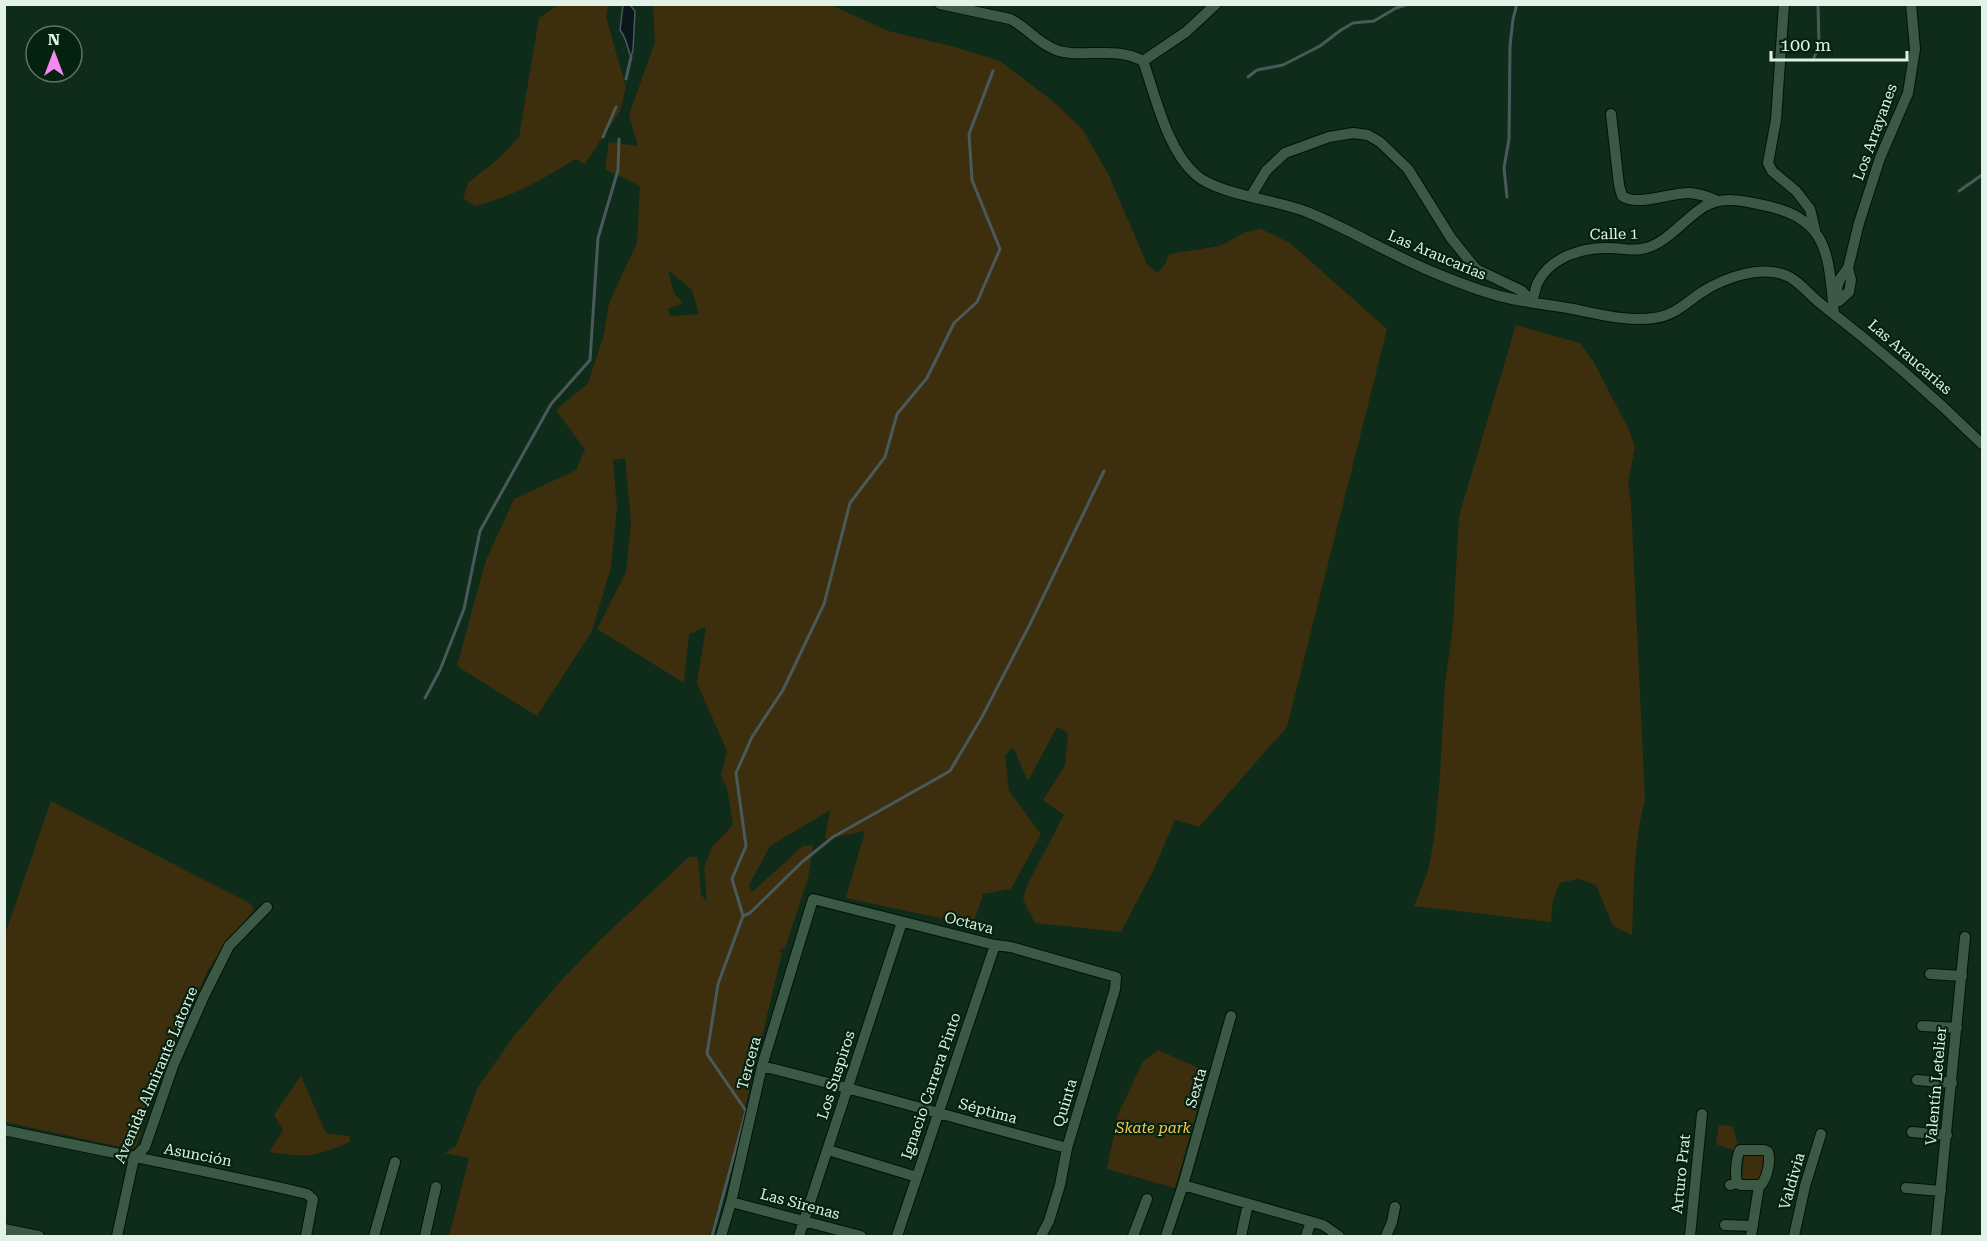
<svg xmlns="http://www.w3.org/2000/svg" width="1987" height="1241" font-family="'Roboto Serif',serif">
  <rect width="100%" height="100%" fill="#0f2b1a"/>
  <path fill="#3d2f0e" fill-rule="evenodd" d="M558,5h50l-2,12 20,70 -6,24 -35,53 -10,-5c-35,22 -59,36 -99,47l-13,-7 5,-16 30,-24 21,-22 20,-119z
    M653,5h178l57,26 63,15 49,15 54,41 29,28 26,46 38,88 10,9 7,-7 5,-12 51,-8 26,-14 15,-3 29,14 97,86 -100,398 -88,100 -24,-7 -21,49 -33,63 -86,-9 -12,-24 4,-14 37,-70 -21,-15 22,-35 3,-32 -11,-6 -29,54 -15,-34 -8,9 4,35 32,43 -30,55 -28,5 -10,31 -127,-27 19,-67 -40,8 5,-29 -60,36 -21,39 3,7 51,-46 10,-1 -5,33 -23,70 -6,2 3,3 -39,163 -33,120h-261l20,-78 -24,-5 11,-7 22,-59 36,-51 45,-53 41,-43 89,-83h9l3,38 6,6 -3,-33 8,-21 21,-22 -6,-37 -6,-13 6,-24 -30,-68 9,-56 -17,7 -5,49 -87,-54 29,-57 5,-50 -6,-64 -12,2 4,48 -6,59 -19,64 -55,85 -80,-50 29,-106 28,-61 62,-29 9,-20 -29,-40 32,-27 16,-49 5,-31 28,-60 3,-57 -35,-17 4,-27 29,4 -9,-31 26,-73zM668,270l24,20 7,24 -29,2 -2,-7 15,-6 -9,-10z
    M1516,325l64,18 13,18 35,67 7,19 -7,36 3,20 14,297c-12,44 -11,89 -13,135l-19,-9 -17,-41 -18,-6 -18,4 -7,17 -2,22 -137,-16 14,-35 6,-31 6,-64 5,-92 8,-59 6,-109z
    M51,801l200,103 3,6 -26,30 -21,32 -54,123 -17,52 -6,2 -125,-27v-188z
    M1158,1050l50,22 -33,116 -68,-19 11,-55 25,-52z
    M301,1076l25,57 23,3 1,6c-36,15 -43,16 -81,10l14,-22 -9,-15z
    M1719,1125l14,1 5,21 -2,4 -20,-7z
    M1744,1152l22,3 -6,27 -18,-1z"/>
  <path fill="#09171d" stroke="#4a5959" stroke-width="1.5" d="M623,5h7l5,6 -2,39 -2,7c-4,-10 -4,-18 -11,-27z"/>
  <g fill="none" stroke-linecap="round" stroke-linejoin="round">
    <path stroke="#4a5959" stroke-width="3" d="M1813,60l6,-14 -1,-42
      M1248,77l9,-7 26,-5 37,-19 21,-16 12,-7 21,-2 22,-13 13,-4
      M626,79l5,-22
      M603,137l13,-30
      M1959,191l23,-16
      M1507,197l-3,-29 5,-29 1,-93 3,-27 4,-15
      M425,698l15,-28 24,-61 16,-78 71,-127 39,-44 8,-122 20,-68 1,-31
      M743,916l7,-3 52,-51 31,-25 117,-66 32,-54 48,-93 74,-153
      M712,1236l34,-125 -39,-57 11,-70 25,-68 -11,-37 14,-33 -10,-73 16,-36 31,-47 41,-86 26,-101 35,-46 12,-43 30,-36 27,-55 23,-21 23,-53 -28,-69 -3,-46 24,-63"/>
    <g stroke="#001305" stroke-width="12">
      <path id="minor" d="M940,4l70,15c15,7 26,22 42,29 25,13 61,-4 91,13 13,36 24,89 53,114 21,19 81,25 111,37 45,18 87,45 133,63 22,9 45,18 68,23 21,5 44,7 65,11 26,5 55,13 81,9 20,-2 33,-16 48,-26 22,-14 58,-27 83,-17 14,5 24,20 36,29 56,43 110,90 161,140
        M1784,4l-8,116 -8,43 4,8 24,20 14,18 5,21
        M1143,61l43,-29 30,-28
        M1611,114l8,71 3,11c15,11 50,-4 68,-3 10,1 19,4 28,8
        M1251,196l15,-25 19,-18 44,-16 24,-4 15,2 12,7 28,27 43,69 25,31 46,22 10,11c2,-6 3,-12 5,-18 13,-27 45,-37 73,-36 12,0 24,4 36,0 22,-6 39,-30 59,-42 17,-9 35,-6 53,-2 71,13 70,48 76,109
        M1839,299l-2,-11 3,-9 8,-11 11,-45 21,-65 28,-65 7,-44 -4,-45
        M1839,301l10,-9 2,-12 -3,-12
        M1930,974l32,2
        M1922,1026l35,2
        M762,1066c102,25 203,55 305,82
        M1917,1080l35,3
        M4,1130c101,22 203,40 303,64l6,5 -7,37
        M1912,1132l35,3
        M828,1150l89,27
        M1183,1185l140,40 16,11
        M1730,1185l7,-2 4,2h20c6,-7 10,-24 7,-33l-4,-2h-24c-4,8 -5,24 -3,33
        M1906,1188l35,3
        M731,1202l130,34
        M1725,1225l28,1
        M4,1229l35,7
        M117,1236l17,-78 11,-11 28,-81 31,-70 25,-50 38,-39
        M374,1236l21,-74
        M425,1236l11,-49
        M721,1236l10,-34 31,-136 51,-167 182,46 16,2 105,30 -1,12 -48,159 -7,37 -11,36 -8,15
        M799,1236l103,-314
        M897,1236l98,-291
        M1133,1236l14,-37
        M1166,1236l17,-51 48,-169
        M1241,1236l7,-32
        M1306,1236l5,-14
        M1386,1236l6,-14 3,-15
        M1690,1236l12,-122
        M1751,1236l8,-50
        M1794,1236l11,-50 16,-52
        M1936,1236l29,-299"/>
    </g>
    <use href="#minor" stroke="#3c5946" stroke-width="10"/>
  </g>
  <g text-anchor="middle" stroke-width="4.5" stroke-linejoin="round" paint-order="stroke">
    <g font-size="15" fill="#e2f2e6" stroke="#052110">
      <text transform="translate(1875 132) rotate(-70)" y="5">Los Arrayanes</text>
      <text transform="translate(1614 234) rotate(-1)" y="5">Calle 1</text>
      <text transform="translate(1437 255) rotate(23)" y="5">Las Araucarias</text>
      <text transform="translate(1910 357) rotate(41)" y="5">Las Araucarias</text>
      <text transform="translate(969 923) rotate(14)" y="5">Octava</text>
      <text transform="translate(749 1063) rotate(-75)" y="5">Tercera</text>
      <text transform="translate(156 1075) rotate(-67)" y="5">Avenida Almirante Latorre</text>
      <text transform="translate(836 1075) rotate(-72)" y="5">Los Suspiros</text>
      <text transform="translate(931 1086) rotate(-71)" y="5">Ignacio Carrera Pinto</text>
      <text transform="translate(1936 1086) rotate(-85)" y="5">Valentín Letelier</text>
      <text transform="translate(1196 1088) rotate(-74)" y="5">Sexta</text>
      <text transform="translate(1065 1103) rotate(-73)" y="5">Quinta</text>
      <text transform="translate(988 1111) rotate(15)" y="5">Séptima</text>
      <text transform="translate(198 1155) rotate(11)" y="5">Asunción</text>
      <text transform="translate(1681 1174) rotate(-84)" y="5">Arturo Prat</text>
      <text transform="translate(1792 1181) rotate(-74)" y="5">Valdivia</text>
      <text transform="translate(800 1204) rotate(15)" y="5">Las Sirenas</text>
    </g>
    <g font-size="15" font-style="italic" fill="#fac753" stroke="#052110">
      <text x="1153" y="1133">Skate park</text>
    </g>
  </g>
  <rect width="1987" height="1241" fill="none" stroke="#e2f2e6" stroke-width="12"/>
  <g transform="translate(54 54)"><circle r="28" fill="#052110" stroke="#5d7566" stroke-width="1.5"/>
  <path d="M0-4.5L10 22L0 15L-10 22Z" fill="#f489ef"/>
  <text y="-9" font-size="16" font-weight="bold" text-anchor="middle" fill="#e2f2e6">N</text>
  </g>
  <path d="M1771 51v9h136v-9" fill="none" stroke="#e2f2e6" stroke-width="3"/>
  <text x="1780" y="51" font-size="18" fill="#e2f2e6" stroke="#052110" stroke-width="4.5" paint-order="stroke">100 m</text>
</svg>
